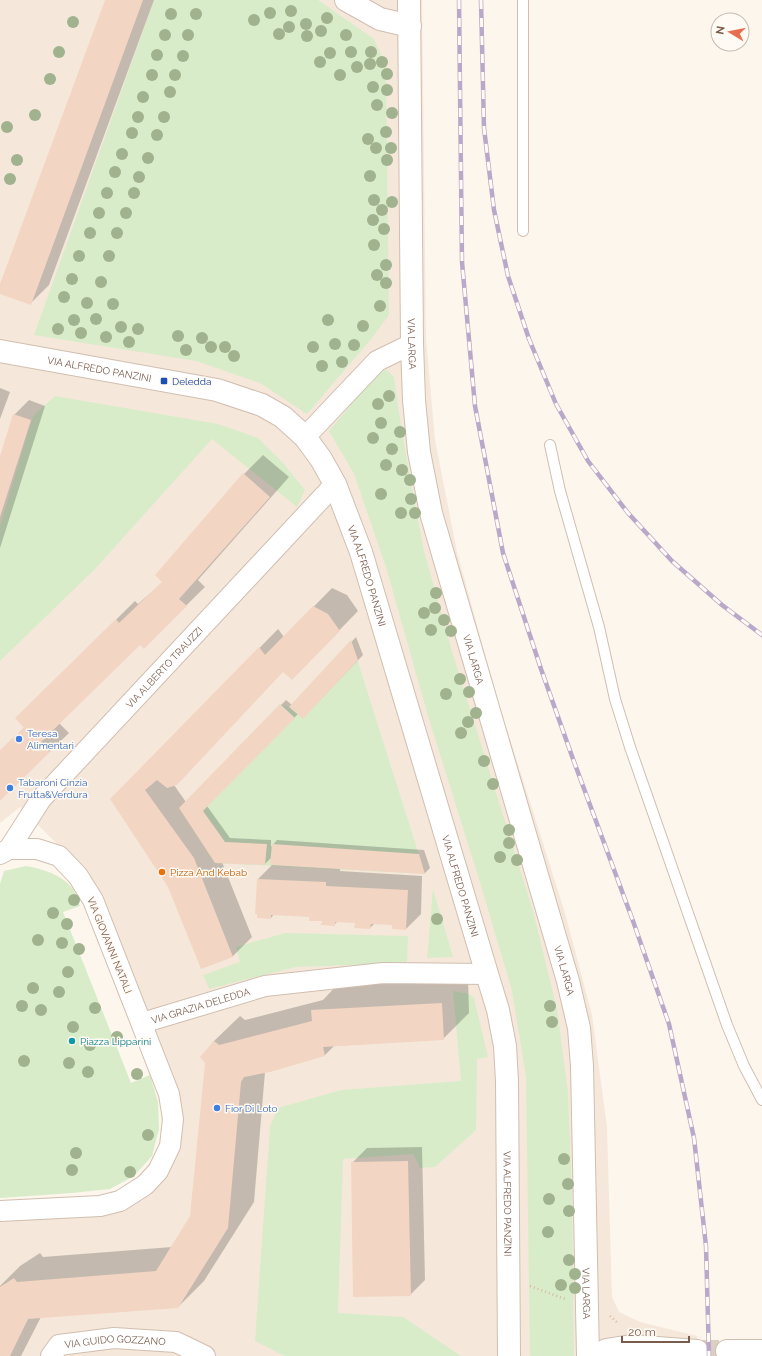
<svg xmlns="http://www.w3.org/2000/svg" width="762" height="1356" font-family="Raleway,sans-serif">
  <rect width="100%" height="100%" fill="#fdf6ec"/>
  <path fill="#f5e8da" d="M0,0h422l4,338 9,102 22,112 41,149 67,212 27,102 15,112 5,170 7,15 21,10 57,14v20h-697v-150l117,-10 33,-24 15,-25 4,-34 -104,-261 -45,-45 -20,16z"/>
  <path fill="#d8ecc9" d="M154,0h164l56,39 12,27 3,249 -18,24 -64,75 -47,-31 -64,-22 -162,-26z
    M387,370l7,7 5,36 7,42 18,96 27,97 82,263 24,98 11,83 4,101 2,163h-44l-4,-279 -14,-86 -33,-112 -51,-163 -42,-149 -32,-93 -25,-43 50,-60z
    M55,396l163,28 40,14 26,26 21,26 -8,17 -85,-68 -117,130 -95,92v-135l33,-110z
    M351,640l74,234 -210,-11 -36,-55 101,-104 9,3z
    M26,866c17,3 35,8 47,23 3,4 5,12 7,17l-17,6 68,171 19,-8 8,27 1,27 -7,27 -18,20 -24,13 -38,4 -72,5v-314l4,-13z
    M433,888v1l20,68 -26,1z
    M285,933l123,3 -1,27 -111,4 -87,22 -6,-14 37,-13 -4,-15z
    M453,991l16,3 5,4 14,59 -11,2 -1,71 -41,37 -15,1 -7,-14 -70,5 -5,154 65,4 58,39h-176l-30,-15 15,-215 8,-18 63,-18 120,-9z"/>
  <path fill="#0003" d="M106,0h48l-105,285 -19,19 -30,-11v-6z
    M0,388l10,4 -10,27z
    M29,400l16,6 -45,142v-89l14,-44z
    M263,455l26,22 -91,103 7,7 -61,60 -4,-3 -81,79 10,10 -69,67v-49l25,-24 -9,-9 119,-117 3,3 25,-22 81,-108z
    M332,588l15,7 11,16 -66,68 -6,-11 -112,117 12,17 100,-102 6,5 64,-68 7,18 -60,63 -5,-4 -91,92 23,32 41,2v7l6,-7 147,10 6,18 -5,5 -85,-5v3l82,5 -1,38 -15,15 -13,-5h-19l-4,4 -14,-6 -18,-1 -4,4 -24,-9 -36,-2 -3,4 -13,-39 15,-15 -1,-7 -7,7 -43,-2 30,75 -19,19 -31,12 -33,-81 -57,-88 166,-170 6,8z
    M468,977l1,36 -26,26 -109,7 -9,9 -60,17 -11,130 -50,79 -26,26 -137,10 -20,39h-21v-70l20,-20 20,-13 3,4 129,-10 19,-30 15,-154 -5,-6 13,-16 26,-25 5,4 78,-20 14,-15z
    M422,1147l3,133 -15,15 -58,-132 15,-15z"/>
  <path fill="#f3d5c3" d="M105,0h38l-112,305 -31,-11v-10z
    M13,414l18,6 -31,97v-61z
    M243,473l27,24 -91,102 8,7 -43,43 -4,-4 -99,97 9,10 -50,49v-51l24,-22 -9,-10 101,-99 3,4 43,-41 -7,-7z
    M313,606l15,8 12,17 -48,49 -9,-8 -106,113 -10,3 -10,-8 -12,10 49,68 39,99 -32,12 -33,-82 -58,-88 149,-152 6,8z
    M351,640l7,20 -55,59 -14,-12z
    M280,704l15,14 -92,93 22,31 42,2 -2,21 -50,-2 -36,-55z
    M272,844l147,10 6,20 -155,-9z
    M257,879l69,3v4l82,4 -2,40 -14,-1v-4l-21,-1 -1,5 -16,-1 1,-5 -20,-1v4l-14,-1 1,-4h-13v-4l-38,-2v4l-14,-1v-4h-2z
    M442,1003l2,37 -121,7 2,9 -55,16 -26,5 -3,5 -13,146 -50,80 -150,11 -18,37h-10v-69l14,-9 3,4 139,-11 34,-55 15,-153 -5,-6 14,-16 5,4 93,-24 -1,-11z
    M408,1161l3,135 -58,1 -2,-135z"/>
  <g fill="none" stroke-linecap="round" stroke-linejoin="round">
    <path stroke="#dcd0c4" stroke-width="22" stroke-dasharray="22 11" stroke-linecap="butt" d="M697,1351h30"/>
    <g stroke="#d1beb0" stroke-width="12">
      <path id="service" d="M523,231v-231
        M550,445l10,46 39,136 16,72 15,48 97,278 17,41 18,34"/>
    </g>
    <g stroke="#d1beb0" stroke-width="22">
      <g id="minor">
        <path d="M305,437l72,-76 35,-17"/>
        <path id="s1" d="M0,854l9,-5 32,-50 294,-315"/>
        <path id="s2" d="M142,1023l123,-37 118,-13 104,1"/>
        <path d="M0,1211l100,-5 20,-5 25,-16 13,-14 12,-25 3,-27 -4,-25 -76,-194 -15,-24 -19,-20 -22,-7h-28"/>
        <path id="s3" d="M51,1356l8,-11 55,-7 62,4 29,14"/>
      </g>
    </g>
    <g stroke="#d1beb0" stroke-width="24">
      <g id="tertiary">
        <path d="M346,0l34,19 30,7"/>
        <path id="s4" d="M409,0l3,344 2,56 5,52 12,61 137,468 11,47 3,38 6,290"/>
        <path id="s5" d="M0,351l217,39 45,15 21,12 22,20 16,22 14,25 26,68 126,422 11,36 7,36 2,35 2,275"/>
        <path d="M727,1351h35"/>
        <path d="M598,1356l8,-6 25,-4 66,5"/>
      </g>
    </g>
    <path stroke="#d9b8a5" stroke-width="2.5" stroke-dasharray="1 3" stroke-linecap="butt" d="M530,1286l35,13
      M610,1316l9,8"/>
    <use href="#service" stroke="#fff" stroke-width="10"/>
    <use href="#minor" stroke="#fff" stroke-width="20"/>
    <use href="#tertiary" stroke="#fff" stroke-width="22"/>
    <g stroke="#b9a8c9" stroke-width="4.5">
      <path id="rail" d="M459,0l3,262 13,144 28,147 38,116 32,90 60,162 36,103 25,114 12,108 3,110
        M481,0l3,128 10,82 14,66 21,63 27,65 32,57 40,52 44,48 50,44 40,30"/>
    </g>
    <use href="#rail" stroke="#fffaf3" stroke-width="3" stroke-dasharray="9" stroke-linecap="butt"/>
  </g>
  <g fill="#a0b28e">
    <circle cx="291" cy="11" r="6"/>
    <circle cx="270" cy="13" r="6"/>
    <circle cx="171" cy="14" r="6"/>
    <circle cx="196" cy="14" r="6"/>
    <circle cx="327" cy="18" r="6"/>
    <circle cx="254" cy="20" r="6"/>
    <circle cx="73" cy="22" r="6"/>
    <circle cx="306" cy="24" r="6"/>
    <circle cx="289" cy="27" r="6"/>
    <circle cx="321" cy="31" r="6"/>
    <circle cx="279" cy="34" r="6"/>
    <circle cx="165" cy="35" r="6"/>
    <circle cx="188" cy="35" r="6"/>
    <circle cx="346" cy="35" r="6"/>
    <circle cx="307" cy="36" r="6"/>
    <circle cx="59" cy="52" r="6"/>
    <circle cx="351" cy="52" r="6"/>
    <circle cx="371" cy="52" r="6"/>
    <circle cx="330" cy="53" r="6"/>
    <circle cx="157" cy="55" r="6"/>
    <circle cx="183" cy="56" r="6"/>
    <circle cx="320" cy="62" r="6"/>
    <circle cx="382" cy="62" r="6"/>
    <circle cx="370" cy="64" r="6"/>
    <circle cx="357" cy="67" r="6"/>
    <circle cx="387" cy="74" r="6"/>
    <circle cx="152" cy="75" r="6"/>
    <circle cx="175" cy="75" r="6"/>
    <circle cx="340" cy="75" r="6"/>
    <circle cx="50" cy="79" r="6"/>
    <circle cx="373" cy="87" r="6"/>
    <circle cx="387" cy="90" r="6"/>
    <circle cx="170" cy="92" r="6"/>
    <circle cx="143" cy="97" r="6"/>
    <circle cx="377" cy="105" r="6"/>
    <circle cx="392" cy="113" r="6"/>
    <circle cx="35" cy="115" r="6"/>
    <circle cx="138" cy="117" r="6"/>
    <circle cx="164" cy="117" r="6"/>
    <circle cx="7" cy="127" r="6"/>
    <circle cx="386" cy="132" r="6"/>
    <circle cx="132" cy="133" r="6"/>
    <circle cx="157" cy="135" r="6"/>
    <circle cx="368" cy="139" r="6"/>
    <circle cx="376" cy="148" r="6"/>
    <circle cx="391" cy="148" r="6"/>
    <circle cx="122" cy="154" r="6"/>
    <circle cx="148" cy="158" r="6"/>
    <circle cx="17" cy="160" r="6"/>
    <circle cx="387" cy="160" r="6"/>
    <circle cx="115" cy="172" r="6"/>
    <circle cx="370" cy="176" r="6"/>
    <circle cx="139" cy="177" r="6"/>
    <circle cx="10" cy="179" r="6"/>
    <circle cx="107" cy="193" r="6"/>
    <circle cx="134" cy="193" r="6"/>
    <circle cx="374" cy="200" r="6"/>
    <circle cx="392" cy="202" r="6"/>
    <circle cx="382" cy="210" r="6"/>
    <circle cx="99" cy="213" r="6"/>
    <circle cx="126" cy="213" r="6"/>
    <circle cx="373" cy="220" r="6"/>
    <circle cx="384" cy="229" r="6"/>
    <circle cx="90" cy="233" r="6"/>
    <circle cx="117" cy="233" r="6"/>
    <circle cx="374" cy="245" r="6"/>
    <circle cx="79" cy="256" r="6"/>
    <circle cx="109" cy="256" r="6"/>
    <circle cx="386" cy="265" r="6"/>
    <circle cx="377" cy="275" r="6"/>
    <circle cx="72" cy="279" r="6"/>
    <circle cx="101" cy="282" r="6"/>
    <circle cx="386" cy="283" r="6"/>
    <circle cx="64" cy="297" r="6"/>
    <circle cx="87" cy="303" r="6"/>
    <circle cx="113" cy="304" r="6"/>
    <circle cx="380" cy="306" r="6"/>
    <circle cx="96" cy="319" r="6"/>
    <circle cx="74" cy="320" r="6"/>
    <circle cx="328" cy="320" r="6"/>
    <circle cx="363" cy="326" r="6"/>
    <circle cx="121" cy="327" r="6"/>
    <circle cx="58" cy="329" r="6"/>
    <circle cx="138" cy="329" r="6"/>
    <circle cx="81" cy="333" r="6"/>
    <circle cx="178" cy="336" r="6"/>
    <circle cx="106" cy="337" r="6"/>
    <circle cx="202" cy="338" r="6"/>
    <circle cx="129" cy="342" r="6"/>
    <circle cx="335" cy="344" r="6"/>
    <circle cx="354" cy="345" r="6"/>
    <circle cx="211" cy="347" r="6"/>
    <circle cx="225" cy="347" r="6"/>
    <circle cx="313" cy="347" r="6"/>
    <circle cx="186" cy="350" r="6"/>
    <circle cx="234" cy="356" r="6"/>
    <circle cx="342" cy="362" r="6"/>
    <circle cx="322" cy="366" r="6"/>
    <circle cx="389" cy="396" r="6"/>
    <circle cx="378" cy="404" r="6"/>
    <circle cx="381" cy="423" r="6"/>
    <circle cx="400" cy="432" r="6"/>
    <circle cx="373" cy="438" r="6"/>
    <circle cx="392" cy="449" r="6"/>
    <circle cx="386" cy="465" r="6"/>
    <circle cx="402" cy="470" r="6"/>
    <circle cx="410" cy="480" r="6"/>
    <circle cx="381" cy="494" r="6"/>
    <circle cx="411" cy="499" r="6"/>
    <circle cx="401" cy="513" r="6"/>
    <circle cx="415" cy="513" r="6"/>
    <circle cx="436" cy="593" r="6"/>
    <circle cx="435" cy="608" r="6"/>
    <circle cx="424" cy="613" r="6"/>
    <circle cx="444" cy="620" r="6"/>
    <circle cx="431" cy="630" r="6"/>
    <circle cx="451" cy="631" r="6"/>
    <circle cx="460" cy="679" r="6"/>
    <circle cx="469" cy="692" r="6"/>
    <circle cx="446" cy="694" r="6"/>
    <circle cx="476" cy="713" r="6"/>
    <circle cx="468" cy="722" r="6"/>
    <circle cx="461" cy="733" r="6"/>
    <circle cx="484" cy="761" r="6"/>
    <circle cx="493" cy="784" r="6"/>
    <circle cx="509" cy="830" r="6"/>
    <circle cx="509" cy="843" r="6"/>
    <circle cx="500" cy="857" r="6"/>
    <circle cx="517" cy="860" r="6"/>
    <circle cx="74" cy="900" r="6"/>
    <circle cx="53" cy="913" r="6"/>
    <circle cx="437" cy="919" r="6"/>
    <circle cx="67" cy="924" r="6"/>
    <circle cx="38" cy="940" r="6"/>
    <circle cx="62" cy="943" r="6"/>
    <circle cx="79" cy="949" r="6"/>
    <circle cx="68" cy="972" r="6"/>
    <circle cx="33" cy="988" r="6"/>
    <circle cx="59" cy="992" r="6"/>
    <circle cx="22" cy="1006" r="6"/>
    <circle cx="550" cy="1006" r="6"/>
    <circle cx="95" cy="1008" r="6"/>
    <circle cx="41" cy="1010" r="6"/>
    <circle cx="552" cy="1022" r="6"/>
    <circle cx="73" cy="1027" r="6"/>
    <circle cx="117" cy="1037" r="6"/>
    <circle cx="90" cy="1045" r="6"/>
    <circle cx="24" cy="1061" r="6"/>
    <circle cx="69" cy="1063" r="6"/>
    <circle cx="88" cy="1072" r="6"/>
    <circle cx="137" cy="1074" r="6"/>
    <circle cx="148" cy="1135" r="6"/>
    <circle cx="76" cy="1153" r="6"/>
    <circle cx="564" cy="1159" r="6"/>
    <circle cx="72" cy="1170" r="6"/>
    <circle cx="130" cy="1172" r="6"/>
    <circle cx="568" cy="1184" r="6"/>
    <circle cx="549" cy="1199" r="6"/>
    <circle cx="569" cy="1211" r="6"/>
    <circle cx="548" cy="1232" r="6"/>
    <circle cx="569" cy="1260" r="6"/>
    <circle cx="575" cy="1274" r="6"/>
    <circle cx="561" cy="1285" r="6"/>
    <circle cx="575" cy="1288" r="6"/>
  </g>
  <rect fill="#1a4fb4" stroke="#fffaf3" stroke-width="1.5" x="160" y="377" width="8" height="8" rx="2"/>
  <g fill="#3f7fe0" stroke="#fffaf3" stroke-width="1.5">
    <circle cx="19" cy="739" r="4"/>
    <circle cx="10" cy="788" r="4"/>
    <circle cx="217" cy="1108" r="4"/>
  </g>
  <circle fill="#e8710a" stroke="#fffaf3" stroke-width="1.5" cx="162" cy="872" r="4"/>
  <circle fill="#0f9aa8" stroke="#fffaf3" stroke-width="1.5" cx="72" cy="1041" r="4"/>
  <g text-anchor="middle" stroke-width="3" stroke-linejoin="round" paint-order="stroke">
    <g font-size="10" fill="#7a5c4d" stroke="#fffaf3">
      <text dy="4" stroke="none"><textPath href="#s4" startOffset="344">VIA LARGA</textPath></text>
      <text dy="4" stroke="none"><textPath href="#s5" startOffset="101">VIA ALFREDO PANZINI</textPath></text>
      <text dy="4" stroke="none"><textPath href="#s5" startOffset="475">VIA ALFREDO PANZINI</textPath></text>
      <text dy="4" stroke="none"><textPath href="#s4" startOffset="667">VIA LARGA</textPath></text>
      <text dy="4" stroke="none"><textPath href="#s1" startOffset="250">VIA ALBERTO TRAUZZI</textPath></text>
      <text dy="4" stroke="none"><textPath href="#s5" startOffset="799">VIA ALFREDO PANZINI</textPath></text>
      <text transform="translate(110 945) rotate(68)" y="4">VIA GIOVANNI NATALI</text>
      <text dy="4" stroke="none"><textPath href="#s4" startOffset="991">VIA LARGA</textPath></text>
      <text dy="4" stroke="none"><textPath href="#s2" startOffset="61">VIA GRAZIA DELEDDA</textPath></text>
      <text dy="4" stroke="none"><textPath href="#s5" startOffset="1123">VIA ALFREDO PANZINI</textPath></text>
      <text dy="4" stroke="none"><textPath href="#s4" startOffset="1316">VIA LARGA</textPath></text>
      <text dy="4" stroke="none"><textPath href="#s3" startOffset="70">VIA GUIDO GOZZANO</textPath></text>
    </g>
    <g font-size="10" fill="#164399" stroke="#fffaf3" text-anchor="start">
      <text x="172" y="385">Deledda</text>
    </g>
    <g font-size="10" fill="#366cbe" stroke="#fffaf3" text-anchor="start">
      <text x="27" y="737">Teresa<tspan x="27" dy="12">Alimentari</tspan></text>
      <text x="18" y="786">Tabaroni Cinzia<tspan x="18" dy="12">Frutta&amp;Verdura</tspan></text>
      <text x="225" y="1112">Fior Di Loto</text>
    </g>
    <g font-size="10" fill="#c56008" stroke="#fffaf3" text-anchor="start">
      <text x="170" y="876">Pizza And Kebab</text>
    </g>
    <g font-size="10" fill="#0d838f" stroke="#fffaf3" text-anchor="start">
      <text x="80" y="1045">Piazza Lipparini</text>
    </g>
  </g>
  <g transform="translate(730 32) rotate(280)"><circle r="19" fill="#fffaf3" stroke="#cabbb1"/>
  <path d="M0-3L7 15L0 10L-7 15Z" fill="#e76f51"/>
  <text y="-6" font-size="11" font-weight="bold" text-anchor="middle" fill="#7a5c4d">N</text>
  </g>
  <path d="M622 1336v6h67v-6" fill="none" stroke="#7a5c4d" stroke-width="2"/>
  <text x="628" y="1336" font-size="12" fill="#7a5c4d" stroke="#fffaf3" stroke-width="3" paint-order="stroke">20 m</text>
</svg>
